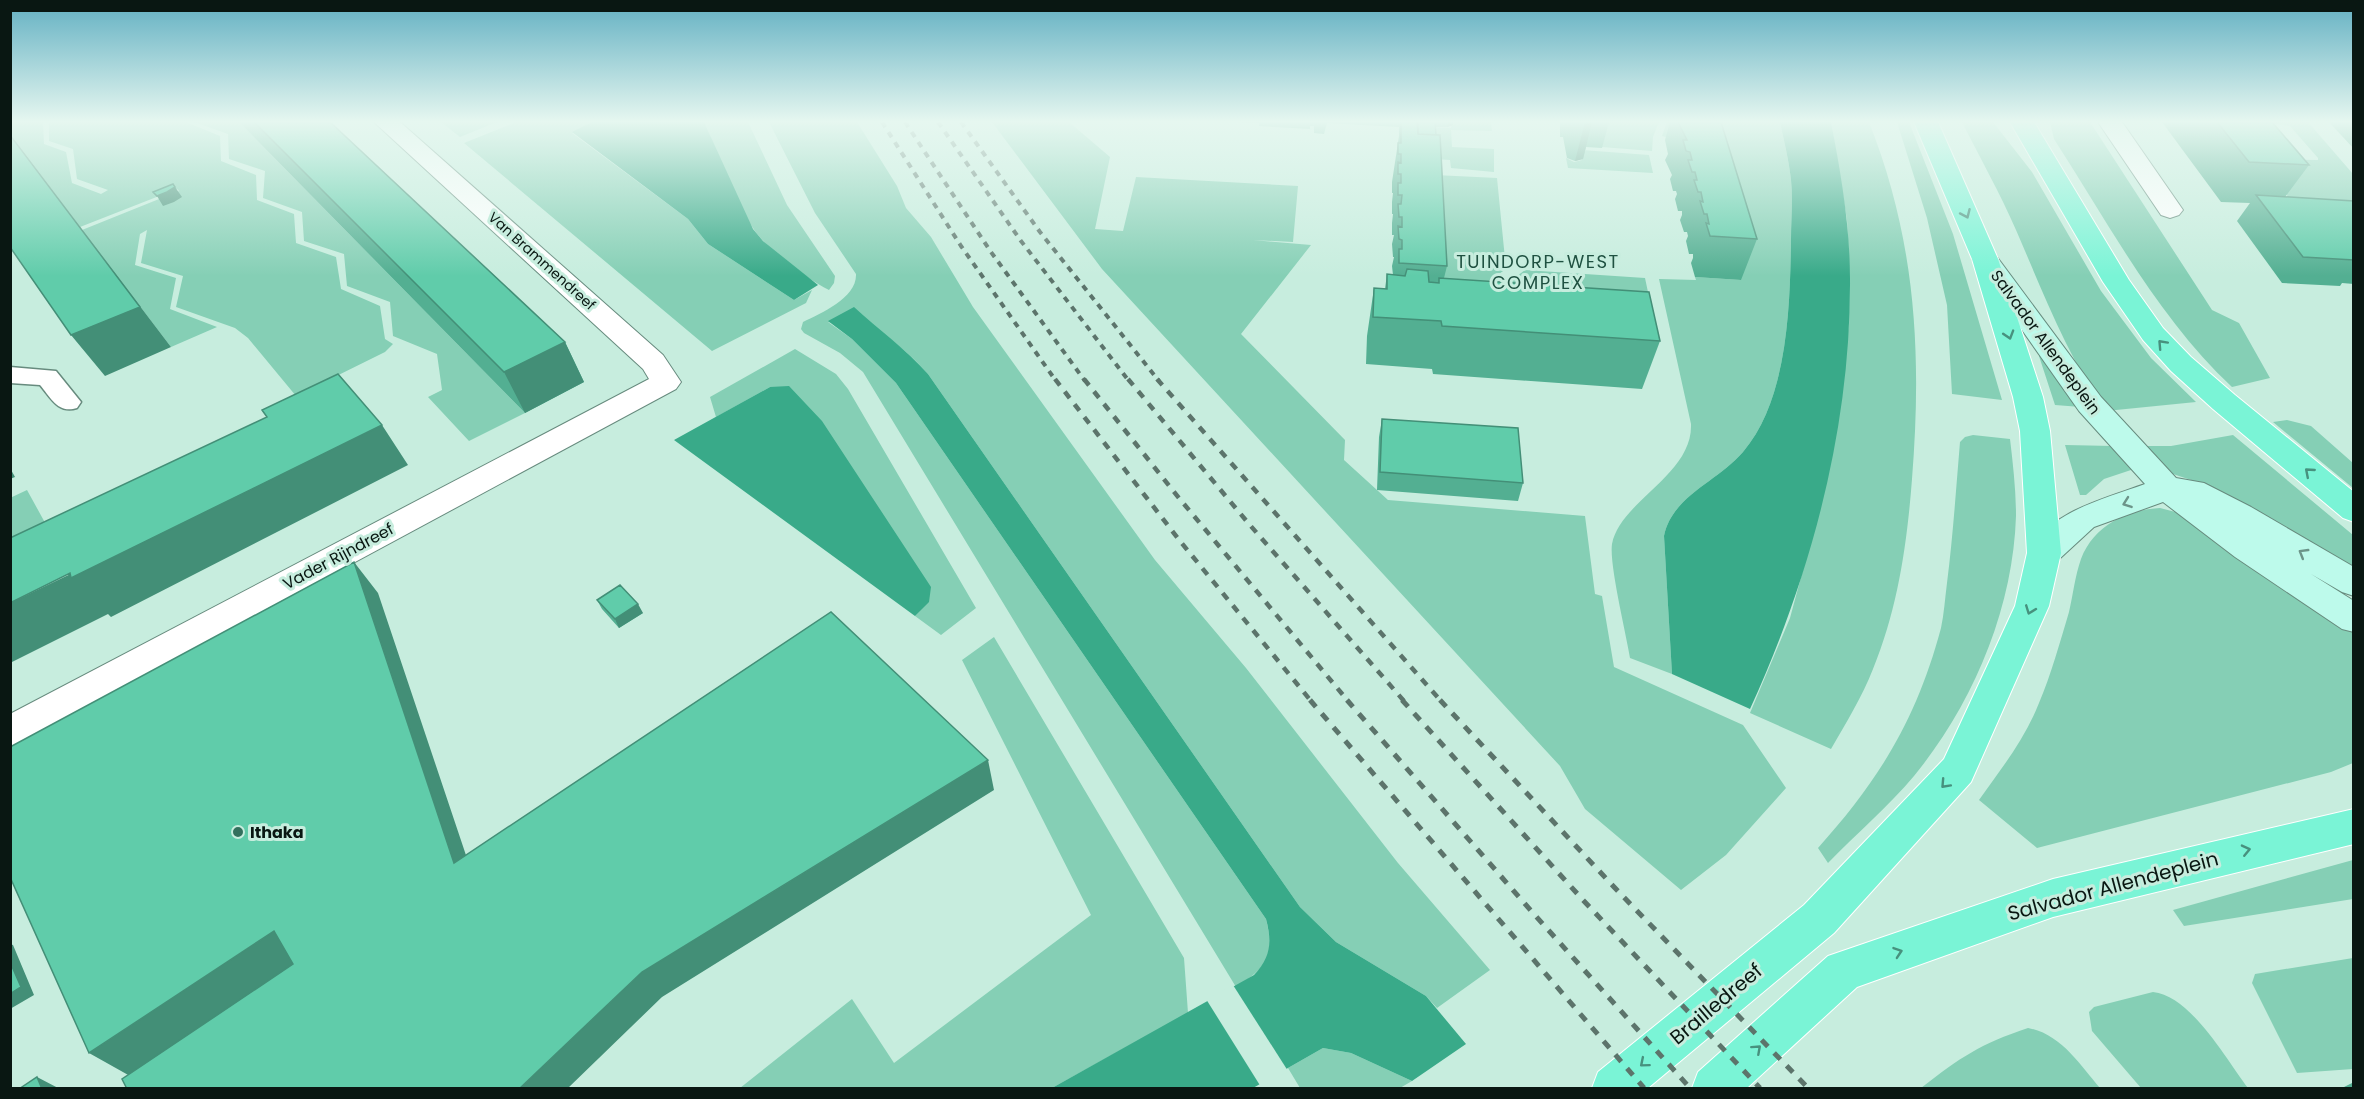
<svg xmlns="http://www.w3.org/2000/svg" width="2364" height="1099" font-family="Poppins,sans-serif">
  <rect width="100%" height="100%" fill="#c7edde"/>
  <path fill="#85cfb5" d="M11,122h32l1,22 22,8 6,31 29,11 7,-4 -31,-11 -4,-30 -24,-8v-19h137l34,14 1,25 35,14 1,25 37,14 2,29 40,14 5,32 39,17 5,33 8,5 -8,8 -89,44 -48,-58 -13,-10 -59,-21 7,-31 -42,-13 6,-33 -7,4 -5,31 41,13 -6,31 47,18 -46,20 -89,-117 97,-39 -2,-2 -97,38 -69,-92z
    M194,122h45l286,291 -56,28 -41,-44 14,-7 -5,-36 -44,-18 -3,-34 -43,-16 -3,-32 -40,-13 -2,-29 -39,-14 2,-27 -36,-12 -1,-25z
    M441,122h56l-37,15z
    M516,122h76l-20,11 116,86 20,25 86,56 18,-10 -6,13 -94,48 -248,-208z
    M704,122h44l39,83 48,71 -1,7 -5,7c-21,-10 -64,-42 -76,-62 -19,-29 -34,-73 -49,-106z
    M769,122h88l40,64 9,22 25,29 42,70 182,253 91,108 152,195 92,107 -53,38 -11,-12 -90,-54 -36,-35 -372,-533c-35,-40 -50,-40 -100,-52l24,17 44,44 370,536c9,38 2,47 -30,68l-373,-615 -23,-19 -36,-20 -3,-4 2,-7c18,-9 54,-24 53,-48l-41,-61z
    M992,122h77l41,35 -15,72 28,2 13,-54 162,9 -5,56 -40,-2 58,5 -70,89 104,106 -1,20 44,40 197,16 10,78 7,2 12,71 129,58 43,63 -60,67 -45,35 -96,-81 -25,-43 -458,-497z
    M1452,122h39l1,9 -41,-1 1,17 42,2v23l-43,-4 -1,-8 -16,-1 -7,-32 24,1z
    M1597,122h62l-6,15 -1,14 -50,-4z
    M1667,122h113c4,19 9,39 11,58 2,19 0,40 0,59 -1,68 -3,160 -48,213 -26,30 -71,44 -79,84l8,138 -42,-16c-4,-25 -21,-94 -18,-114 8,-43 81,-69 79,-120l-32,-145 37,1 -1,-3 46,3 -39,-134 -40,-10z
    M1831,122h38c47,119 53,231 43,357 -5,65 -14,129 -39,190 -11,28 -27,54 -42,80l-81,-36 40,-95 27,-100 32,-193 1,-46 -3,-59z
    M1897,122h12l44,112 49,166 -50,-6 -5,-89 -20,-87z
    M1962,122h31l39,50 69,119 50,67 45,44 -90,9c-39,-55 -63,-119 -90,-181 -16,-37 -36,-72 -54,-108z
    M2050,122h40l122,188 27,13 31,55 -38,9c-74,-69 -123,-163 -178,-248z
    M2266,122h42l45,52v43l-51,-3 -44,-55 60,1v-2l-28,-32z
    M1582,150l67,5 4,18 -85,-5 -2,-10 8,4 8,-2z
    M1435,175l62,3 9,91 -56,39 -10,-2z
    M1525,270l120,8 10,47 -151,-39z
    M795,349l41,25 12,15 128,219 -35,27 -26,-19 14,-15 -159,-214 -54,30 -6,-20z
    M2041,354l40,53 -26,-2 -16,-49z
    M2287,420l24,6 42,37v25l-80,-66z
    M1973,435l37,4c3,25 6,52 6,77 -3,93 -43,188 -102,260 -26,31 -58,58 -86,87l-10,-15c62,-69 99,-130 123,-220 3,-14 4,-30 6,-45 6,-47 9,-94 13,-141l5,-5z
    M2233,435l120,100v41l-141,-89 -51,-17 -22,-24h32z
    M2065,445l48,1 21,23 -30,10 -18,16h-6z
    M27,490l27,49 -43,8 -1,-49z
    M2160,508l27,7 166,118v130l-22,9 -294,76 -58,-48c22,-31 46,-61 60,-97 12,-28 21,-61 30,-91 4,-17 6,-36 12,-53 13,-34 46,-49 79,-51z
    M994,637l190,321 4,55 -136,75h-312l112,-89 42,64 197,-148 -129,-255z
    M2353,860v39l-169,27 -11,-16z
    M2353,958v111l-56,4 -45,-90 3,-9z
    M2153,992c38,4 73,67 95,96h-107l-49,-57 -3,-19 5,-5z
    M2028,1028c33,6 52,37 72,60h-179c40,-31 59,-44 107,-60z
    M1323,1048l28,5 61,28 -12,7h-100l-12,-20z"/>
  <path fill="#39aa89" d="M592,122h112l49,107 10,12 55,44 -24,15 -86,-56 -20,-25 -116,-87z
    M1780,122h51c10,52 19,104 19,157 1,148 -39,297 -100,430l-78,-35 -8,-138c8,-40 53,-54 79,-84 45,-53 47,-145 48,-213 0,-19 2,-40 0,-59 -2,-19 -7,-39 -11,-58z
    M854,307c25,23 52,42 74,67l372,533 36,35 90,54 40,48 -54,37 -61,-28 -28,-5 -70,40h-201l202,-113c17,-18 18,-33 12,-56l-370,-536 -44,-44 -24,-18z
    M789,386l33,35 109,166 -2,15 -14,14 -241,-176 96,-53z"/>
  <path fill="#c7edde" d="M1233,985l55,86 -27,16 -55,-88z"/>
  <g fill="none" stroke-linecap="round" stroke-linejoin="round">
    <g stroke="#678b7e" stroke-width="3">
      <path id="service" d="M10,367l46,4 25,31 -4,6c-19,6 -26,-10 -37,-23l-30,-2z"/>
    </g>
    <g stroke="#678b7e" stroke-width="2">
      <path id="minor" d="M374,122h26l263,233 18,27 -5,7 -666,359v-34l639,-335 -6,-10z
        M2098,122h24l61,88 -4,5 -9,3 -9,-3z"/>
    </g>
    <g stroke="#678b7e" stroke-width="2">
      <path id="secondary" d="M1985,251l9,2 107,144 75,81 28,5 47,24 103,60v29l-12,-4 -31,-18 43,27v31l-12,-3 -107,-72 -72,-55 -69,25 -38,35 -12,4 -12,-4 -5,-9c23,-42 77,-54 118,-69l-66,-73 -107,-152 4,-6z"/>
    </g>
    <g stroke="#fff" stroke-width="2">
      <path id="primary" d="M1914,122h24l60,137 45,138 7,34 11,122 -12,53 -78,176 -137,151 -186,155h-56l6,-16 206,-167 140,-146 71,-153 12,-53 -7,-122 -7,-34 -41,-138z
        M2010,122h24l95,158 34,48 28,29 44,38 119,97v30l-11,-4 -130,-109 -42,-38 -28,-31 -40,-58z
        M2354,809v35l-301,73 -196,70 -110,101h-55l6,-16 130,-116 225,-77z"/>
    </g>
    <use href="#service" fill="#fff" fill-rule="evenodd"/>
    <use href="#minor" fill="#fff" fill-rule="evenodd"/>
    <use href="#secondary" fill="#bdfaeb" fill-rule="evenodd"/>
    <use href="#primary" fill="#7af4d6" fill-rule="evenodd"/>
    <path stroke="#5c746b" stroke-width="4" stroke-dasharray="6 6" stroke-linecap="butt" d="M882,122l79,124 95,135
      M905,122l86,130 94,129
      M938,122l83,119 108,140
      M961,122l79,110 119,149"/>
    <path stroke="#5c746b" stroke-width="4.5" stroke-dasharray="8 8" stroke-linecap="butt" d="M1055,379l125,162 131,160
      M1084,379l95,119 169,203
      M1128,379l121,145 155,177
      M1157,379l284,322"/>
    <path stroke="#5c746b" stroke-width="5" stroke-dasharray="9 9" stroke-linecap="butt" d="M1310,700l334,388
      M1347,700l186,213 157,175
      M1402,700l181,200 177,188
      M1440,700l175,188 193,200"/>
  </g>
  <path fill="#53af92" d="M239,122h91l235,220 19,40 -59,31z
    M1242,122h211v3l-6,2h-12l12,139 -3,12 216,63 -18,48 -209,-15 -1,-5 -66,-5 1,-28 7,-48 11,1 2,-15 6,1 -1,-9 2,-9h-1l-1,-13 2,-9h-2v-12l1,-9h-1v-12l1,-9h-1v-11l7,-46v-9l-72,-4 -3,11 -10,-1v-7h-4v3l-51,-3v-3z
    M1560,122h49l-7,26 -16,-1 -3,12 -8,2 -8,-3 -4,-21h-3z
    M1670,122h51l36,117 -16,41 -46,-3 -4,-14 2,-5v-4h-4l-3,-13 2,-5 -1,-4h-3l-4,-12 2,-5v-4h-4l-3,-12 2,-5 -1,-3h-3l-3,-12 2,-4 -7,-15 3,-6 -3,-14z
    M2162,122h110l37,43 -24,32 69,4v83l-12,-1 -2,3 -58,-3 -45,-62 13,-18 -29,-1z
    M2329,122h25v27z
    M1382,419l141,64 -5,18 -141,-11 2,-53z
    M597,600l46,13 -24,15 -17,-19z
    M2354,1082v7h-14z"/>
  <path fill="#438f77" d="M1448,122h5v3l-6,2z
    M1585,122h7l-9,37 -8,2z
    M10,135l161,212 -66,29 -34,-41z
    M175,187l7,10 -8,5 -11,4 -6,-10z
    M565,342l19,40 -59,31 -21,-41z
    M382,425l26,40 -297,152 -3,-3 -98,49v-60z
    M10,468l5,9 -5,2z
    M354,562l24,31 100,298 -24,-28z
    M638,604l5,9 -24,15 -4,-9z
    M988,760l6,30 -332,207 -95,92h-48l123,-117z
    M274,931l32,26 -176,119 -41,-23z
    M10,944l3,1 21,50 -24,14z
    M37,1077l23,12h-18z"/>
  <path fill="#60ccaa" stroke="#438f77" stroke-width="1.5" d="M254,122h76l235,220 -61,30z
    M1401,122h17v12l22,1 7,131 -48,-3v-14h3v-9l-3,-1 -1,-13 4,1v-10h-3l-1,-13h3l1,-9h-4v-12h3v-9h-3v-12l3,1v-9h-3v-11h3z
    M1417,122h18l1,13 -18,-1z
    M1678,122h43l36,117 -47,-3 -4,-13 3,1 -2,-10h-3l-4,-13 3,1 -2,-10h-3l-4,-12h3l-2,-8h-3l-4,-12h4l-2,-8 -4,-1 -3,-11h4z
    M2217,122h55l37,43 -60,-3z
    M10,135l130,172 -69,28 -61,-88z
    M173,184l2,3 -8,5 -10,4 -4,-4z
    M2256,195l98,6v59l-51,-3z
    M1407,269l21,2 1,11 10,1v-5l210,14 11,49 -218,-15 -1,-5 -68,-4 1,-29 13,1v-15l18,2z
    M338,374l44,51 -311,153 -1,-5 -60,30v-65l257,-121 -5,-7z
    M1382,419l136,9 5,55 -143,-11z
    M354,562l100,301 377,-251 157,148 -346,212 -123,117h-392l-5,-10 171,-115 -19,-33 -185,122 -79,-176v-130z
    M620,585l18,19 -23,15 -18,-19z
    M10,962l11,25 -11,7z
    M37,1077l5,12h-23z"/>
  <defs><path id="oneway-chevron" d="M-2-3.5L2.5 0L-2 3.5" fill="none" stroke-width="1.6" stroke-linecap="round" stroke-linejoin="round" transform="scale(1.5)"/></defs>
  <g stroke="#47917e">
    <use href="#oneway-chevron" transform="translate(1966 214) rotate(66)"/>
    <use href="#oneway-chevron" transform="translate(2009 335) rotate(73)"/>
    <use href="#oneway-chevron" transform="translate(2162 344) rotate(-133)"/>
    <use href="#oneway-chevron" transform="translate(2309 472) rotate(-139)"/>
    <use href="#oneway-chevron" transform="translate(2030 610) rotate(111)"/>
    <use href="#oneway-chevron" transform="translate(1945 784) rotate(133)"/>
    <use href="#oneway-chevron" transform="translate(2246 850) rotate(-13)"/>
    <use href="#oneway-chevron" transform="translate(1898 952) rotate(-19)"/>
    <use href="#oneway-chevron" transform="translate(1757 1049) rotate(-42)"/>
    <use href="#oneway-chevron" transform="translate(1644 1063) rotate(140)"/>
  </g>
  <g stroke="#6c9489">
    <use href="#oneway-chevron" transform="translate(2127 503) rotate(160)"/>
    <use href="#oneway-chevron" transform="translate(2303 553) rotate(-149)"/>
  </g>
  <linearGradient id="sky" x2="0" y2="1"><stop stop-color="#62b0c2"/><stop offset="0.44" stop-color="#e6f7f0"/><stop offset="1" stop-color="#e6f7f0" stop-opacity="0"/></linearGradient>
  <rect width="2364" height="276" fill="url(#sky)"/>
  <circle fill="#33705d" stroke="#c7edde" stroke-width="2" cx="238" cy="832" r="6"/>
  <g text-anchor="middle" stroke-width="6" stroke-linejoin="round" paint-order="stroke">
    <g font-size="14" fill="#091712" stroke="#c7edde">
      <text transform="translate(542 261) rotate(42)" y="5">Van Brammendreef</text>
    </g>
    <g font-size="16" fill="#091712" stroke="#c7edde">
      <text transform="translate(2046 342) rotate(54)" y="6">Salvador Allendeplein</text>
      <text transform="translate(338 556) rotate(-28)" y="6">Vader Rijndreef</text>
    </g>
    <g font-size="16" font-weight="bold" fill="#091712" stroke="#c7edde" text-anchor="start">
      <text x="250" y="838">Ithaka</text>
    </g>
    <g font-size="18" letter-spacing="1.5" fill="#1f5141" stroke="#c7edde">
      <text x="1538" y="268">TUINDORP-WEST<tspan x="1538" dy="21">COMPLEX</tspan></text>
    </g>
    <g font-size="20" fill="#091712" stroke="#c7edde">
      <text transform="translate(2113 886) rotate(-15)" y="7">Salvador Allendeplein</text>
      <text transform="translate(1716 1004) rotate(-40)" y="7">Brailledreef</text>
    </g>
  </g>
  <rect width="2364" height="1099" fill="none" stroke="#091712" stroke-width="24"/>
</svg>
